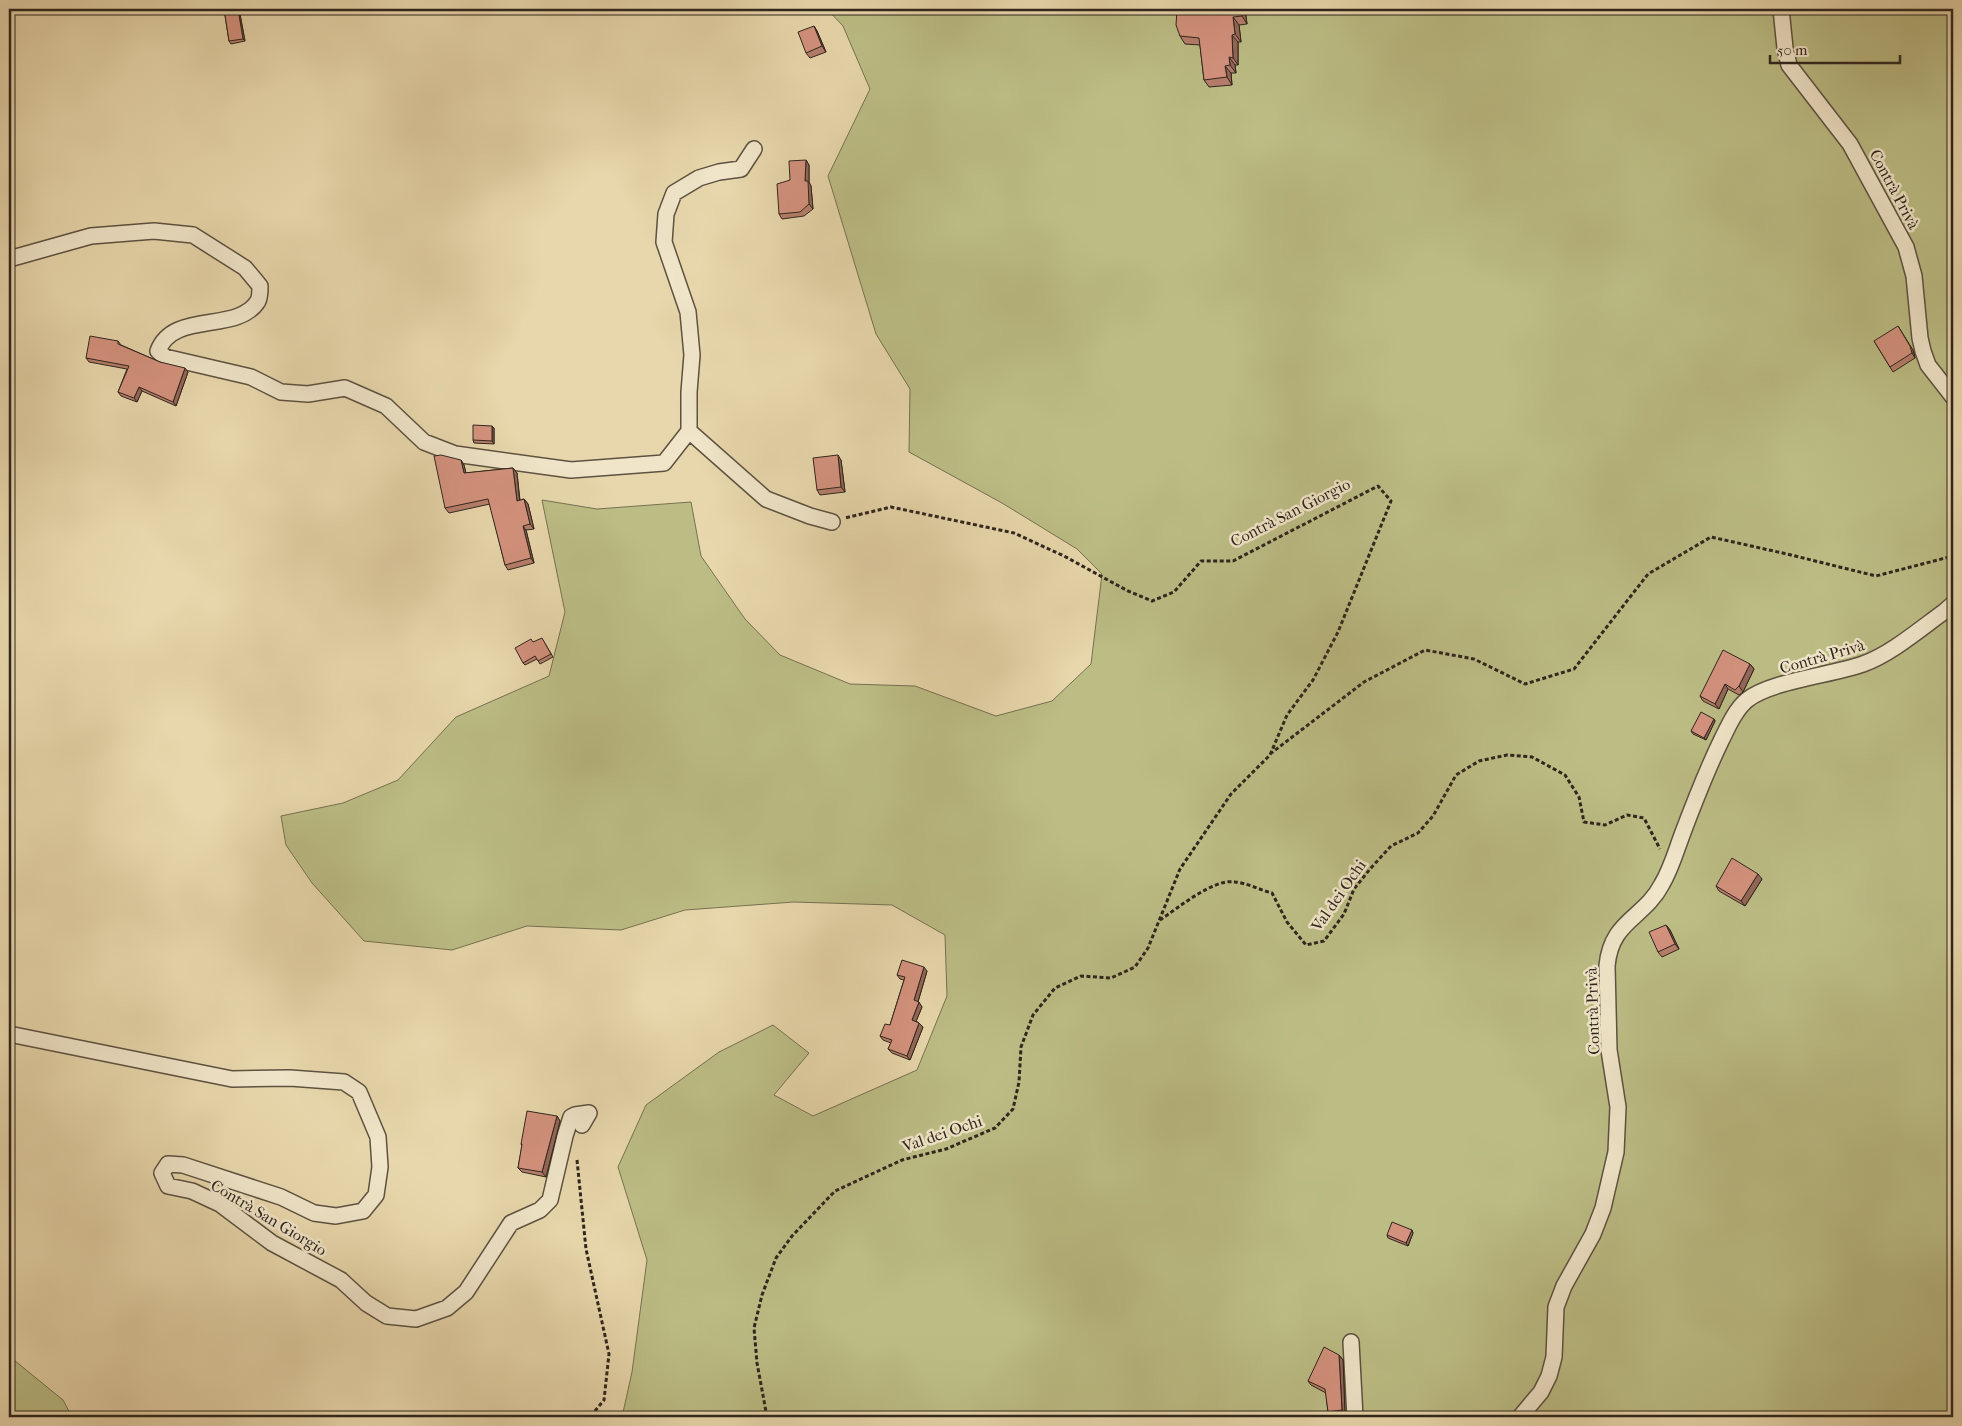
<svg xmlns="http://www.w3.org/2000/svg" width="1962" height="1426" font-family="'IM FELL French Canon',serif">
  <rect width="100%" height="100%" fill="#e8d7ac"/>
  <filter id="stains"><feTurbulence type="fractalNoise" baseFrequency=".004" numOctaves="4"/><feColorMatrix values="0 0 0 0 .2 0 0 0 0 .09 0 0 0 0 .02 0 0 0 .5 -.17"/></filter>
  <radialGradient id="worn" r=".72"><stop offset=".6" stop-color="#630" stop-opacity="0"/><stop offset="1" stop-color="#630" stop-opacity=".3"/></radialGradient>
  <path fill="#bcbd85" stroke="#767151" d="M827,9h1126v1408h-1331l10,-45 15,-112 -29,-93 28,-62 73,-53 54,-27 36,28 -35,42 39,21 104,-46 30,-74 -2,-61 -53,-30 -98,-3 -109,8 -64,20 -94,-4 -75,24 -88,-9 -52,-58 -26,-38 -5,-29 62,-13 55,-23 58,-63 93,-41 16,-64 -23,-112 55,9 94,-7 10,54 44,63 35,36 70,29 65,2 81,30 56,-15 39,-37 11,-90 -25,-25 -75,-46 -93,-51 1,-63 -34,-55 -48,-158 42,-87 -27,-63z
    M9,1356l54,44 9,17h-63z"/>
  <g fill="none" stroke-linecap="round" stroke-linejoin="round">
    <g stroke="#5d5241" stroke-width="18">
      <path id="minor" d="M1781,9l4,39 4,17 61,79 56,103 8,29 6,62 3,13 5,14 25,32
        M9,259l82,-23 63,-5 39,4 52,33 15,18c0,4 0,11 -2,15 -20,33 -85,9 -100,50l7,6 86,20 30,15 27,2 37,-6 41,18 38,36 31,12 116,16 93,-7 25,-32v-39l3,-37 -4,-43 -24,-70 2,-28 8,-21 25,-15 20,-6 22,-3 13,-20
        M689,431l77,68 44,17 22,6
        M9,1034l223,45 58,-1 54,4 15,10 19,45 2,30 -4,28 -13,16 -27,5 -22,-3 -33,-16 -98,-32 -15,-1 -6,9 6,13 24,5 28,13 52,39 69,37 25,23 21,13 29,3 31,-11 19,-16 45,-69 29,-13 10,-10 15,-64 6,-19 4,-2 14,-2 -7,12
        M1351,1342l4,75
        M1520,1417l21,-25 8,-16 5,-19 2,-50 8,-21 29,-52 10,-26 13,-56 2,-45 -9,-57 -2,-84c4,-46 37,-47 55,-82 9,-15 14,-33 20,-49 12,-32 24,-63 39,-94 7,-14 14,-31 26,-41 23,-19 86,-25 116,-36 28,-10 57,-35 82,-53l8,-7"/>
    </g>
    <path stroke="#2f251d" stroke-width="3" stroke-dasharray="4 2.5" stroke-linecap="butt" d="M1270,754l94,-72 61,-32 49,9 51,25 49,-15 74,-95 63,-37 76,17 89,22 77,-20
      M1160,920c18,-12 54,-42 75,-38 12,1 25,8 37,11l15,29 19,23 18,-4 20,-27 10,-25 16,-20 21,-23 27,-13 15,-17 23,-41 23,-14 28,-6 25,2 33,18 14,22 5,25 21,3 22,-10 17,3 16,31
      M577,1160l9,89 23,105 -5,46 -14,17
      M767,1417l-10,-54 -3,-35 8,-33 14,-37 16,-22 43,-45 67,-31 44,-11 49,-21 18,-19 6,-27 2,-35 12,-32 22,-27 26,-12 30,2 24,-11 13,-19 32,-79 51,-75 39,-39 17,-40 26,-35 25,-48 53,-131 -13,-15 -145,75h-32l-27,31 -22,9 -24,-10 -64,-35 -50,-23 -123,-26 -46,11"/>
    <use href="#minor" stroke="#f0e5c9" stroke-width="15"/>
  </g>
  <path fill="#b67e6c" stroke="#2f251d" d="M224,9h15l6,32 -14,3 -2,-3z
    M1188,9h57l2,15 -8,1 2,17h-3v23h-3l1,8h-5l1,12 -23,2 -5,-7 -4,-35 -15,-1 -5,-8z
    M814,26l3,5 9,21 -16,6 -4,-5z
    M806,160l3,5v17l2,4 2,23 -9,7 -22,3 -3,-5 11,-34z
    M118,341l3,4 39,17 28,10 -12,34 -34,-15 -5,11 -16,-6 -3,-4 9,-23 -38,-7 -3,-4z
    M1874,341l39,9 2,8 -22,14z
    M492,426l2,2v16l-20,-1 -1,-3z
    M461,460l3,5 2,8 47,-5 4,5 3,27 4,-1 4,5 6,25 -8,1 8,33 -26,7 -3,-5 -15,-61 -41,9 -4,-5z
    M841,460l4,32 -25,3 -3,-5z
    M543,640l10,17 -13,7 -3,-5 -12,6 -2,-2 10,-21z
    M1750,664l4,5 -11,23 -4,3 -11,-6 -9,20 -16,-8 -3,-5z
    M1714,719l1,2 -9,19 -13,-6 -2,-3z
    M1762,879l-17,27 -26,-15 -3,-5z
    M1666,925l4,5 9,19 -17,8 -4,-5z
    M927,971l-9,31 4,5 -6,14 3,2 4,4 -13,33 -18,-7 -4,-4 3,-6 -8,-3 -3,-4 10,-11 14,-45 -4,-1 -3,-4z
    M557,1116l3,5 -14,56 -24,-5 -4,-4 4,-22 -1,-2z
    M1412,1230l1,3 -5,13 -20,-8 -1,-3z
    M1339,1355l4,5 2,54 -13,2 -4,-4 -2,-19 -15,-8 -3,-4z"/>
  <path fill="#946658" stroke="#2f251d" d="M238,9h1l6,32 -2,-2z
    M1241,9h4l2,15 -5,-8z
    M1233,17l6,8 2,17 -6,-8z
    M814,26l3,5 9,21 -4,-6z
    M1232,35l6,7v23l-5,-7z
    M1229,57l6,8 1,8 -6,-8z
    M1225,66l6,7 1,12 -5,-8z
    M806,160l3,5v17l2,4 2,23 -4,-5 -4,-23z
    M1898,326l15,24 2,8 -3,-5z
    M185,368l3,4 -12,34 -3,-4z
    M139,387l3,4 -5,11 -3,-4z
    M492,426l2,2v16l-2,-3z
    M838,455l3,5 4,32 -4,-5z
    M461,460l3,5 3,13 -3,-5z
    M513,468l4,5 3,33 -3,-5z
    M524,499l4,5 6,25 -4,-5z
    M523,526l3,4 8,33 -3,-5z
    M1750,664l4,5 -11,23 -4,-6z
    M1725,684l3,5 -9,20 -4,-5z
    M1714,719l1,2 -9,19 -2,-2z
    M1758,874l4,5 -17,27 -4,-5z
    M1666,925l4,5 9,19 -4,-5z
    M924,967l3,4 -10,34 -3,-5z
    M919,1002l3,5 -7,17 -3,-4z
    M919,1023l4,4 -13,33 -3,-4z
    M557,1116l3,5 -14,56 -4,-5z
    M1412,1230l1,3 -5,13 -2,-3z
    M1339,1355l4,5 2,54 -3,-4z"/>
  <path fill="#d4927e" stroke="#2f251d" d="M224,9h14l5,30 -14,2z
    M1188,9h53l1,7 -9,1 2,17 -3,1 1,23 -4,-1 1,8 -5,1 2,11 -23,3 -5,-42 -19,-2 -4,-11 1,-15z
    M814,26l8,20 -16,7 -8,-21z
    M806,160l-1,21h3l1,23 -9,8 -21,2 -2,-30 13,-4 -1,-19z
    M1898,326l12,20 2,7 -22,14 -16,-26z
    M90,336l28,5v3l42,18 25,6 -12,34 -34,-15 -5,11 -16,-6 11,-26 -43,-8z
    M473,425l19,1v15l-19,-1z
    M441,455l20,5 3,13 49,-5 4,33 7,-2 6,25 -7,2 8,32 -26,7 -17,-66 -43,9 -11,-52z
    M838,455l3,32 -24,3 -4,-32z
    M542,638l9,16 -13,7 -3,-5 -12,7 -8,-15 16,-9 2,3z
    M1723,650l27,14 -11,22 -4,4 -10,-6 -10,20 -15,-8z
    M1701,712l13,7 -10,19 -13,-7z
    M1732,858l26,16 -17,27 -25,-15z
    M1666,925l9,19 -17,8 -9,-20z
    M902,960l22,7 -10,33 5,2 -7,18 7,3 -12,33 -19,-7 4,-9 -12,-4 5,-12 5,1 15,-48 -8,-2z
    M527,1111l30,5 -15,56 -24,-4 4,-24h-1z
    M1392,1222l20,8 -6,13 -19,-8z
    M1324,1347l15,8 3,55 -14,2 -3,-23 -17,-8z"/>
  <g text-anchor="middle" stroke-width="5" stroke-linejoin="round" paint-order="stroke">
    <g font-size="16" fill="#2f251d" stroke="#f0e5c9">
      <text transform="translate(1895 189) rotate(62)" y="6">Contrà Privà</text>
      <text transform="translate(1290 512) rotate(-27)" y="6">Contrà San Giorgio</text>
      <text transform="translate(1822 656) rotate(-16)" y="6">Contrà Privà</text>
      <text transform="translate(1338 895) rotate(-55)" y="6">Val dei Ochi</text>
      <text transform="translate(1592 1011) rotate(-92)" y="6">Contrà Privà</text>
      <text transform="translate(942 1133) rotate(-19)" y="6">Val dei Ochi</text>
      <text transform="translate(269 1217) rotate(31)" y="6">Contrà San Giorgio</text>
    </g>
  </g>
  <rect width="1962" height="1426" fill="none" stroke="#e8d7ac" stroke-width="30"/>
  <rect x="10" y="10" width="1942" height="1406" fill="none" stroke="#2f251d" stroke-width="2.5"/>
  <rect x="15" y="15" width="1932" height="1396" fill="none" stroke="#2f251d"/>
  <path d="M1770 55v8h130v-8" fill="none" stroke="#2f251d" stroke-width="2.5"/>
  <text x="1777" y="55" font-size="15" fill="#2f251d" stroke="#f0e5c9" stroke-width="4" paint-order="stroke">50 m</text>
  <rect width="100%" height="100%" filter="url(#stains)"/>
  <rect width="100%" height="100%" fill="url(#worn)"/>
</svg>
